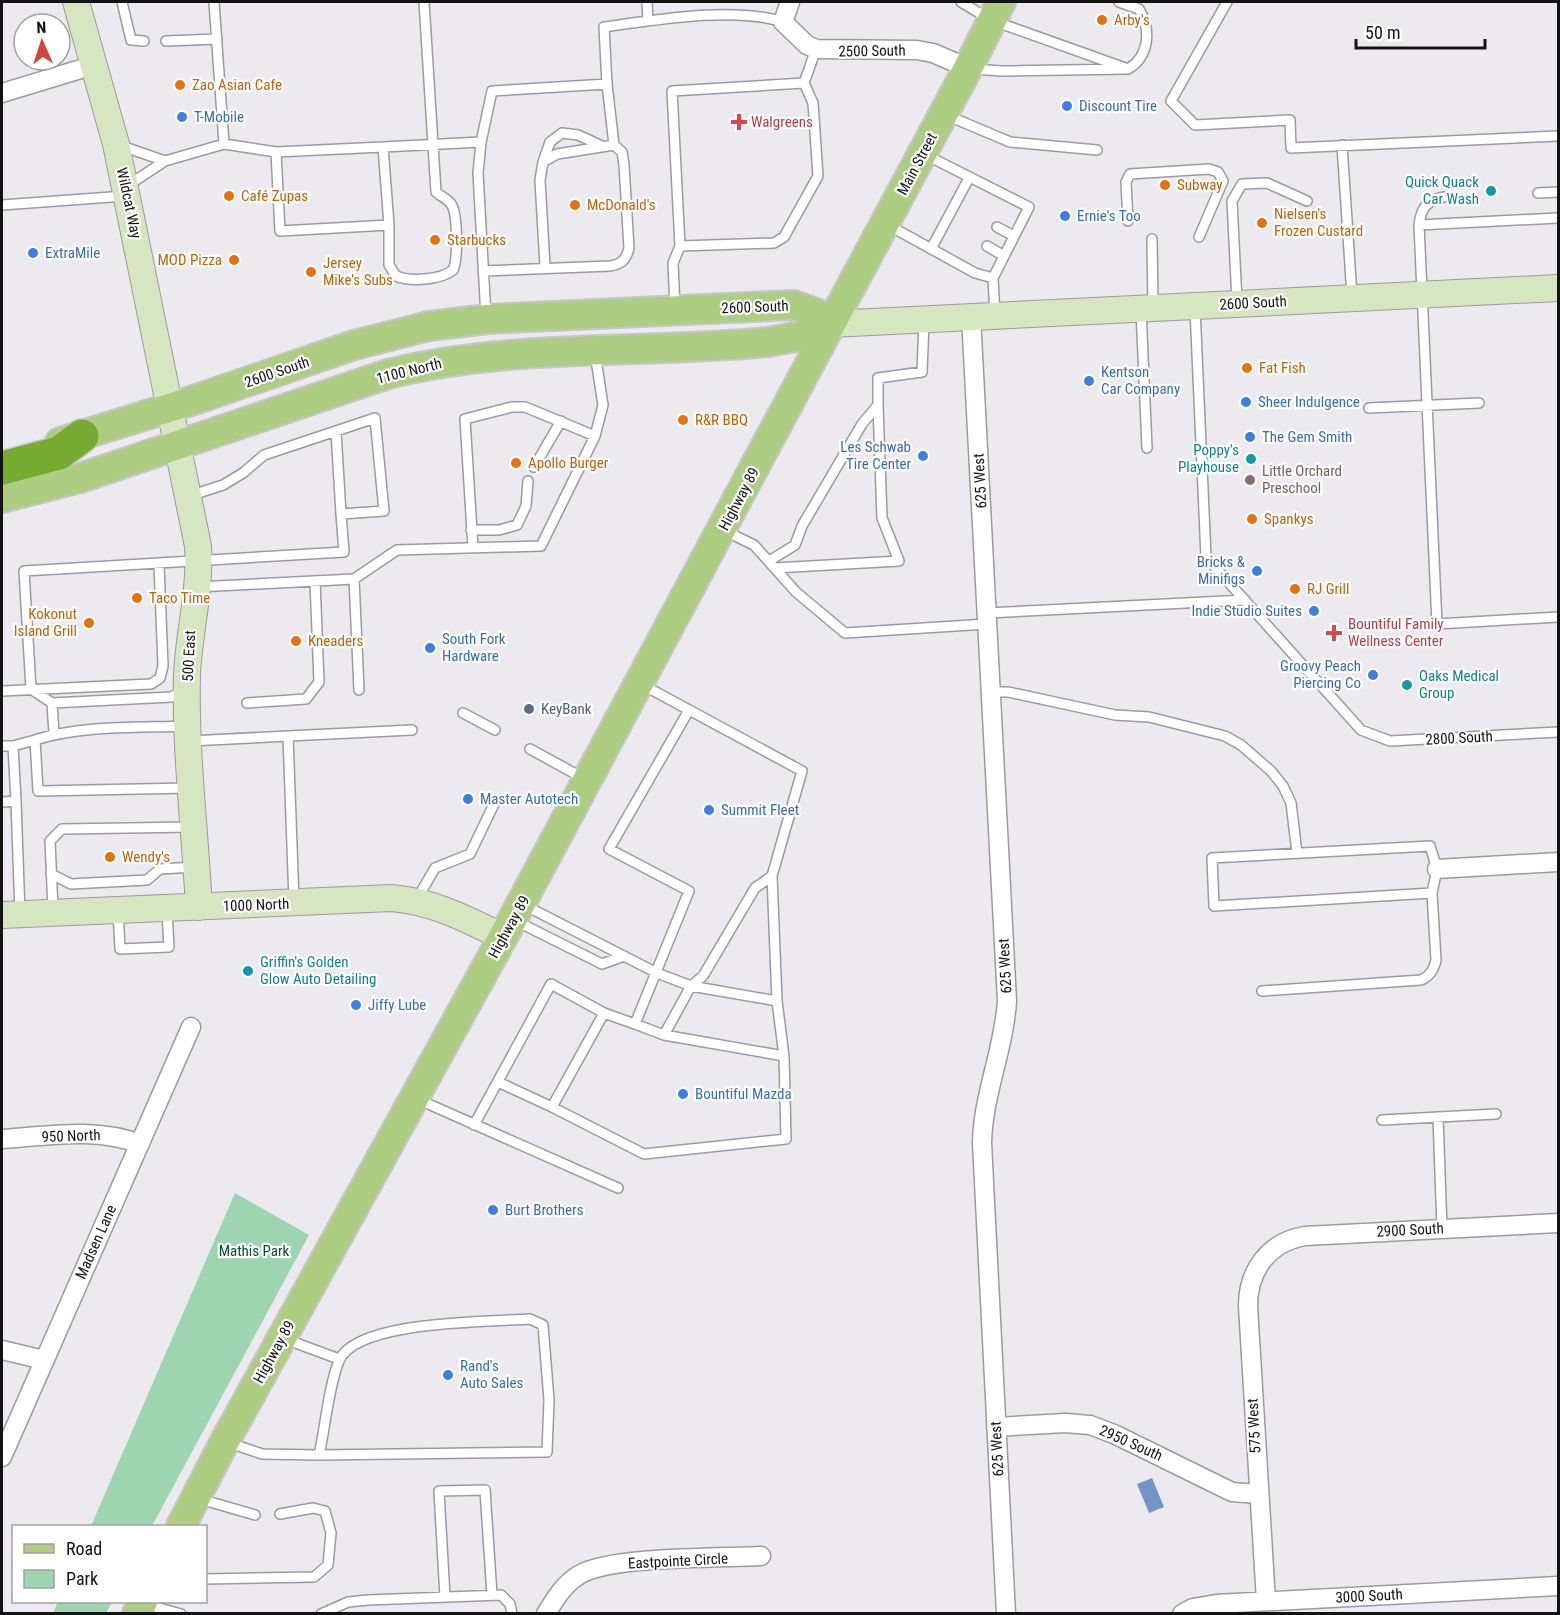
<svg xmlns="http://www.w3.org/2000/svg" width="1560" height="1615" font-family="'Roboto Condensed',sans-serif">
  <rect width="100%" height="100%" fill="#eceaee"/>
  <path fill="#9dd5b1" d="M235,1193l74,42 -157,291h-61z
    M58,1602h54l-6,11h-53z"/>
  <path fill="#7394c7" d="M1152,1478l12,29 -15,6 -12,-29z"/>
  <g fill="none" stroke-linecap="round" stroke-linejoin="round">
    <g stroke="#9c9a9e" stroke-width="12">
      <path id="lane" d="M122,2l9,38 13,1
        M214,2l10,142
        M647,2l1,19
        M961,2l30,18 137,49 -127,2 -27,-2
        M1119,2l20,7c12,20 11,47 -11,60
        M1227,2l-56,99 24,24 95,-5 1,28 267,-12
        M166,41l51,-2
        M804,83l12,-34
        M946,115l64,27 87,8
        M481,142l11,-51 115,-7 -3,-57c51,-7 130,-21 179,-5
        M119,145l46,16
        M1342,145l10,151
        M276,152l107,-5
        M924,154l105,53 -36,71 2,37
        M543,162l7,-20 12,-9 16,2 24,11
        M127,186l38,-25 59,-17 52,8 4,79 109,-6 -6,-78 98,-5 -3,31 8,144
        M1538,193l20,-1
        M2,205l123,-9
        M1558,218l-139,7 18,399 121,-7
        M1128,221l-2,-39 4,-8 79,-5 9,3 5,9 -24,56
        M389,225v40l7,11c14,6 45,4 57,-6 5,-10 5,-57 -2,-66 -3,-5 -11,-8 -15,-12l-12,-190
        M888,225l87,48 18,5
        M1419,225c2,-17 8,-25 25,-28
        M997,227l17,9
        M1152,239l1,68
        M987,246l17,10
        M931,249l38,-71
        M545,267l-5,-87 3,-18 14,-8 57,-9
        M483,271l127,-5c12,-2 16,-6 19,-18l-5,-83 -2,-13 -8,-7 -7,-61
        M1237,301l-5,-100 10,-17 25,-1 40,18
        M675,308l-2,-45 7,-17 -8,-155 132,-8 9,20 5,73 -34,61 -10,6 -94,3
        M1195,308l11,249 155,173 29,11 168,-9
        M1141,310l6,138
        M1369,408l110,-5
        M336,431l5,83
        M534,467l27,-46
        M471,530h28l18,-5 9,-19 2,-25
        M723,530l31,15 42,47 49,41 142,-9
        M473,548l-8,-129 47,-12h13l70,29
        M769,561l26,-16 7,-19 60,-102 16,-19v-27l44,-6 2,-50
        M775,568l124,-7 -17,-43 -4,-113
        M354,579l5,111
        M198,587l156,-8 43,-29 144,-4 54,-110 8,-31 -8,-52
        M987,613l258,-13
        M641,684l161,87 -30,105 5,125
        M2,691l149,-7 9,-6 3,-12 -4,-102
        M185,691l-14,6 -119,6 -21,-14 -7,-118 320,-19 -3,-38 43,-3 -9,-93 -111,37 -21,18 -20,12 -34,11
        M991,692h17l107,23 34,2 76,19 16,9 30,26 12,15 8,17 6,50
        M52,703l2,31
        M247,703l59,-4 13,-17 -4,-101
        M463,713l32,17
        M187,726c-50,2 -105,-1 -152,14l3,51 151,-3
        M190,741l98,-5
        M2,746h11l3,55
        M13,746l22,-6
        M530,749l53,29
        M2,802l14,-1 4,113
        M51,874l20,10 76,-4 13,-11 35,-2
        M417,899l18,-31 35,-14 24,-50
        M294,901l-6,-165 124,-6
        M524,905l133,68 34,13 86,15 7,55 2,83 -142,15 -92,-47
        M53,910l-3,-69 12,-12 130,-2
        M118,910l2,39 49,-2 -2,-36
        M516,921l86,43 22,-8
        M1262,991l159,-11c9,-4 13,-10 15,-20l-4,-67 5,-24 -7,-23 -218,12 2,48 218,-13
        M635,1024l29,11 120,21
        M664,1035l27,-49 12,-10 52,-88 17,-12
        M498,1082l54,25 52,-94
        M417,1099l201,89
        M1438,1117l4,112
        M1382,1120l114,-6
        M474,1125l77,-141 53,29 31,11 54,-133 -80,-42 80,-139
        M285,1339l54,20
        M227,1442l35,12 57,1c6,-26 10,-71 20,-94 16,-41 151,-39 191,-42l13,6 6,75 -2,52 -228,3
        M200,1499l55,16
        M206,1579l108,-2 14,-12 3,-32 -6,-22 -12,-3 -33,6
        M445,1597l-6,-106 46,-1 7,105
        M145,1604l36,10
        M321,1614l27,-12 20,-2 133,-5 9,9 2,10"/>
    </g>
    <g stroke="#9c9a9e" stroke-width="21">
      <path id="street" d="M790,2l-7,20 24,23 9,4 101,1 16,3 35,15
        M2,93l92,-28
        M971,316l36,685c-3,49 -24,93 -25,142l24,471
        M1437,869l121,-7
        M2,1139c45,-3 94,-12 138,5
        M2,1350l42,10
        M996,1427l69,-4 25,2 24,9 118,58 26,2
        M2,1457l189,-430
        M1266,1601l-18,-295c0,-36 21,-64 57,-70l253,-13
        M546,1614c9,-15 18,-30 33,-39 30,-19 142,-17 182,-19
        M1182,1614l11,-6 23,-4 342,-18"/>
    </g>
    <g stroke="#9c9a9e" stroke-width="28">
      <path id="secondary" d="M76,2l40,142 82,402c3,43 -9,85 -11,128 -2,76 8,157 12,233
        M831,324l727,-36
        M2,915l389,-17c41,3 76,21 112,39"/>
    </g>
    <g stroke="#c7c6c7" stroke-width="32">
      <path id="primary" d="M60,442l131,-41 163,-56 75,-19 58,-7 307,-14 22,8 15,11
        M2,498l78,-20 308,-104c124,-31 254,-20 380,-32l32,-6 31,-12
        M181,1526l44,-85 278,-504 465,-869 33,-66
        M137,1614l6,-12"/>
    </g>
    <g stroke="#c7c6c7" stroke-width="36">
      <path id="highway" d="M2,468l57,-15 23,-17"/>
    </g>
    <use href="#lane" stroke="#fff" stroke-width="9"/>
    <use href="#street" stroke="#fff" stroke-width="18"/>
    <use href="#secondary" stroke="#d6e6c1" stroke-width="26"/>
    <use href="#primary" stroke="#adcd83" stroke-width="28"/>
    <use href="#highway" stroke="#76ac31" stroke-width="33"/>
  </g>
  <g fill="#e8710a" stroke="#fff" stroke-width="2">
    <circle cx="1102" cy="20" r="6"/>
    <circle cx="180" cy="85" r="6"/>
    <circle cx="1165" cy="185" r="6"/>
    <circle cx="229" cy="196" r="6"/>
    <circle cx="575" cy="205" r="6"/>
    <circle cx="1262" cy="223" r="6"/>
    <circle cx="435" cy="240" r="6"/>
    <circle cx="234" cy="260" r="6"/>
    <circle cx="311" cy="272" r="6"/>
    <circle cx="1247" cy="368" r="6"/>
    <circle cx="683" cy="420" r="6"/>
    <circle cx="516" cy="463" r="6"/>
    <circle cx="1252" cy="519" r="6"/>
    <circle cx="1295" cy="589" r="6"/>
    <circle cx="137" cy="598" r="6"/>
    <circle cx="89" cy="623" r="6"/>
    <circle cx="296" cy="641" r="6"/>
    <circle cx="110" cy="857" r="6"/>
  </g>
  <g fill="#3f7fe0" stroke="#fff" stroke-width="2">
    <circle cx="1067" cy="106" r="6"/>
    <circle cx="182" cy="117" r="6"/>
    <circle cx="1065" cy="216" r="6"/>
    <circle cx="33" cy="253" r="6"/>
    <circle cx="1089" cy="381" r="6"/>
    <circle cx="1246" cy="402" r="6"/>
    <circle cx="1250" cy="437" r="6"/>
    <circle cx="923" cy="456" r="6"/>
    <circle cx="1257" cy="571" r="6"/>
    <circle cx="1314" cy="611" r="6"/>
    <circle cx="430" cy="648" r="6"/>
    <circle cx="1373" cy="675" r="6"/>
    <circle cx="468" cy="799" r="6"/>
    <circle cx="709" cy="810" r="6"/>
    <circle cx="356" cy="1005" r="6"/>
    <circle cx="683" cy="1094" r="6"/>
    <circle cx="493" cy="1210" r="6"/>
    <circle cx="448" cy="1375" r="6"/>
  </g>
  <g fill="#e0444e" stroke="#fff" stroke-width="2">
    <path d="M736 113h6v6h6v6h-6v6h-6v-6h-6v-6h6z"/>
    <path d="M1331 624h6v6h6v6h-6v6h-6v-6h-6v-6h6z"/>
  </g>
  <g fill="#0f9aa8" stroke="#fff" stroke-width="2">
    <circle cx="1491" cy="191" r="6"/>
    <circle cx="1251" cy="459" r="6"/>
    <circle cx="1407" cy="685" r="6"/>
    <circle cx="248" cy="971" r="6"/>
  </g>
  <circle fill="#8d6e63" stroke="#fff" stroke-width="2" cx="1250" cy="480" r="6"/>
  <circle fill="#5c6f8a" stroke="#fff" stroke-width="2" cx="529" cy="709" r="6"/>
  <g text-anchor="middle" stroke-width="4.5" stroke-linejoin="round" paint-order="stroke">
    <g font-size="15" fill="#c56008" stroke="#fff" text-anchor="start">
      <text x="1114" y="25">Arby's</text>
      <text x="192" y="90">Zao Asian Cafe</text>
      <text x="1177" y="190">Subway</text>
      <text x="241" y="201">Café Zupas</text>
      <text x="587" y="210">McDonald's</text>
      <text x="1274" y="219">Nielsen's<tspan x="1274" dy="17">Frozen Custard</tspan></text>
      <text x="447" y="245">Starbucks</text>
      <text x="222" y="265" text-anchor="end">MOD Pizza</text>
      <text x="323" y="268">Jersey<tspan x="323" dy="17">Mike's Subs</tspan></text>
      <text x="1259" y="373">Fat Fish</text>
      <text x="695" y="425">R&amp;R BBQ</text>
      <text x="528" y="468">Apollo Burger</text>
      <text x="1264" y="524">Spankys</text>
      <text x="1307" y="594">RJ Grill</text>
      <text x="149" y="603">Taco Time</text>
      <text x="77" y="619" text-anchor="end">Kokonut<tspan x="77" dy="17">Island Grill</tspan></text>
      <text x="308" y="646">Kneaders</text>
      <text x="122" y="862">Wendy's</text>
    </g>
    <g font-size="15" fill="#141314" stroke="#fff">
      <text transform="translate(872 51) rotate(-1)" y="5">2500 South</text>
      <text transform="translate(917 164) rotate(-62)" y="5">Main Street</text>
      <text transform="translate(129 203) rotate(78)" y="5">Wildcat Way</text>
      <text transform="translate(1253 303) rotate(-3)" y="5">2600 South</text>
      <text transform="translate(755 307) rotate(-2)" y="5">2600 South</text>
      <text transform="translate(409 371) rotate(-14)" y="5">1100 North</text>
      <text transform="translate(277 372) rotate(-19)" y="5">2600 South</text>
      <text transform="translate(980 481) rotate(-93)" y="5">625 West</text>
      <text transform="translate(739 499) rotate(-62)" y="5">Highway 89</text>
      <text transform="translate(189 656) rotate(-87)" y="5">500 East</text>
      <text transform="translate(1459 738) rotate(-3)" y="5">2800 South</text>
      <text transform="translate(256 905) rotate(-2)" y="5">1000 North</text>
      <text transform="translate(509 927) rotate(-61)" y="5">Highway 89</text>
      <text transform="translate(1005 966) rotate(-93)" y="5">625 West</text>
      <text transform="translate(71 1136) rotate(-2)" y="5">950 North</text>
      <text transform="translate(1410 1230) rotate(-3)" y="5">2900 South</text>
      <text transform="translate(96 1242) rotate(-66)" y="5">Madsen Lane</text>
      <text transform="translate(274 1352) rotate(-61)" y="5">Highway 89</text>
      <text transform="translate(1254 1426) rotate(-93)" y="5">575 West</text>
      <text transform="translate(1131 1443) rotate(24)" y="5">2950 South</text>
      <text transform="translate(997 1449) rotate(-93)" y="5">625 West</text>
      <text transform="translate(678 1561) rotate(-3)" y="5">Eastpointe Circle</text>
      <text transform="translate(1369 1596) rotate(-3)" y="5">3000 South</text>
    </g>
    <g font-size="15" fill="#366cbe" stroke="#fff" text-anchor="start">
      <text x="1079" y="111">Discount Tire</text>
      <text x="194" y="122">T-Mobile</text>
      <text x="1077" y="221">Ernie's Too</text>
      <text x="45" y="258">ExtraMile</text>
      <text x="1101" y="377">Kentson<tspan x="1101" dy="17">Car Company</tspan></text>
      <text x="1258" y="407">Sheer Indulgence</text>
      <text x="1262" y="442">The Gem Smith</text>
      <text x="911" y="452" text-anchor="end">Les Schwab<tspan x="911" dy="17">Tire Center</tspan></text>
      <text x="1245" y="567" text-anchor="end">Bricks &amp;<tspan x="1245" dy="17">Minifigs</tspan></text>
      <text x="1302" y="616" text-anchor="end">Indie Studio Suites</text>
      <text x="442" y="644">South Fork<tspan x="442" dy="17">Hardware</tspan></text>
      <text x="1361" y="671" text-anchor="end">Groovy Peach<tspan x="1361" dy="17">Piercing Co</tspan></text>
      <text x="480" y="804">Master Autotech</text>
      <text x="721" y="815">Summit Fleet</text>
      <text x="368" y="1010">Jiffy Lube</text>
      <text x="695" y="1099">Bountiful Mazda</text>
      <text x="505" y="1215">Burt Brothers</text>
      <text x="460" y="1371">Rand's<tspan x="460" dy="17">Auto Sales</tspan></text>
    </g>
    <g font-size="15" fill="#be3a42" stroke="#fff" text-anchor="start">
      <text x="751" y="127">Walgreens</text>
      <text x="1348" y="629">Bountiful Family<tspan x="1348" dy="17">Wellness Center</tspan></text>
    </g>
    <g font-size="15" fill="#0d838f" stroke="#fff" text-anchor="end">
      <text x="1479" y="187">Quick Quack<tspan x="1479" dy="17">Car Wash</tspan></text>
      <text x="1239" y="455">Poppy's<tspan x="1239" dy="17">Playhouse</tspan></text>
      <text x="1419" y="681" text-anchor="start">Oaks Medical<tspan x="1419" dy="17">Group</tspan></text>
      <text x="260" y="967" text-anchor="start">Griffin's Golden<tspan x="260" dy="17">Glow Auto Detailing</tspan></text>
    </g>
    <g font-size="15" fill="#785e54" stroke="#fff" text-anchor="start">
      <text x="1262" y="476">Little Orchard<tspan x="1262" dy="17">Preschool</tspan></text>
    </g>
    <g font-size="15" fill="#4e5e75" stroke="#fff" text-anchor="start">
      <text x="541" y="714">KeyBank</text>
    </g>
    <g font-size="15" fill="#004f2c" stroke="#fff">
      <text x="254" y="1256">Mathis Park</text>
    </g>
  </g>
  <rect width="1560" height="1615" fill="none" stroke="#141314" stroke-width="6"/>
  <rect x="12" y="1525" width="195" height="78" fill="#ffffff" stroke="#a1a1a1" stroke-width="1.5"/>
  <rect x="24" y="1544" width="30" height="9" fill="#adcd83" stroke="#a1a1a1" stroke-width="1.5"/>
  <text x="66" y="1555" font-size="18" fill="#141314">Road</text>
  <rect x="24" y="1570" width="30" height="18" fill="#9dd5b1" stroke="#a1a1a1" stroke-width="1.5"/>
  <text x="66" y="1585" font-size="18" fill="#141314">Park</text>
  <g transform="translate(42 42) rotate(357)"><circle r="28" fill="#ffffff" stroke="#a1a1a1" stroke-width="1.5"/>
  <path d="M0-4.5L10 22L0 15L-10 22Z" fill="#d4463b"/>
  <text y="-9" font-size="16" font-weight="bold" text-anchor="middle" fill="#141314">N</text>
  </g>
  <path d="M1356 39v9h129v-9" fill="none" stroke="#141314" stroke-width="3"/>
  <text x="1365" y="39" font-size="18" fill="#141314" stroke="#ffffff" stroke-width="4.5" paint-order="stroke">50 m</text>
</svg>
